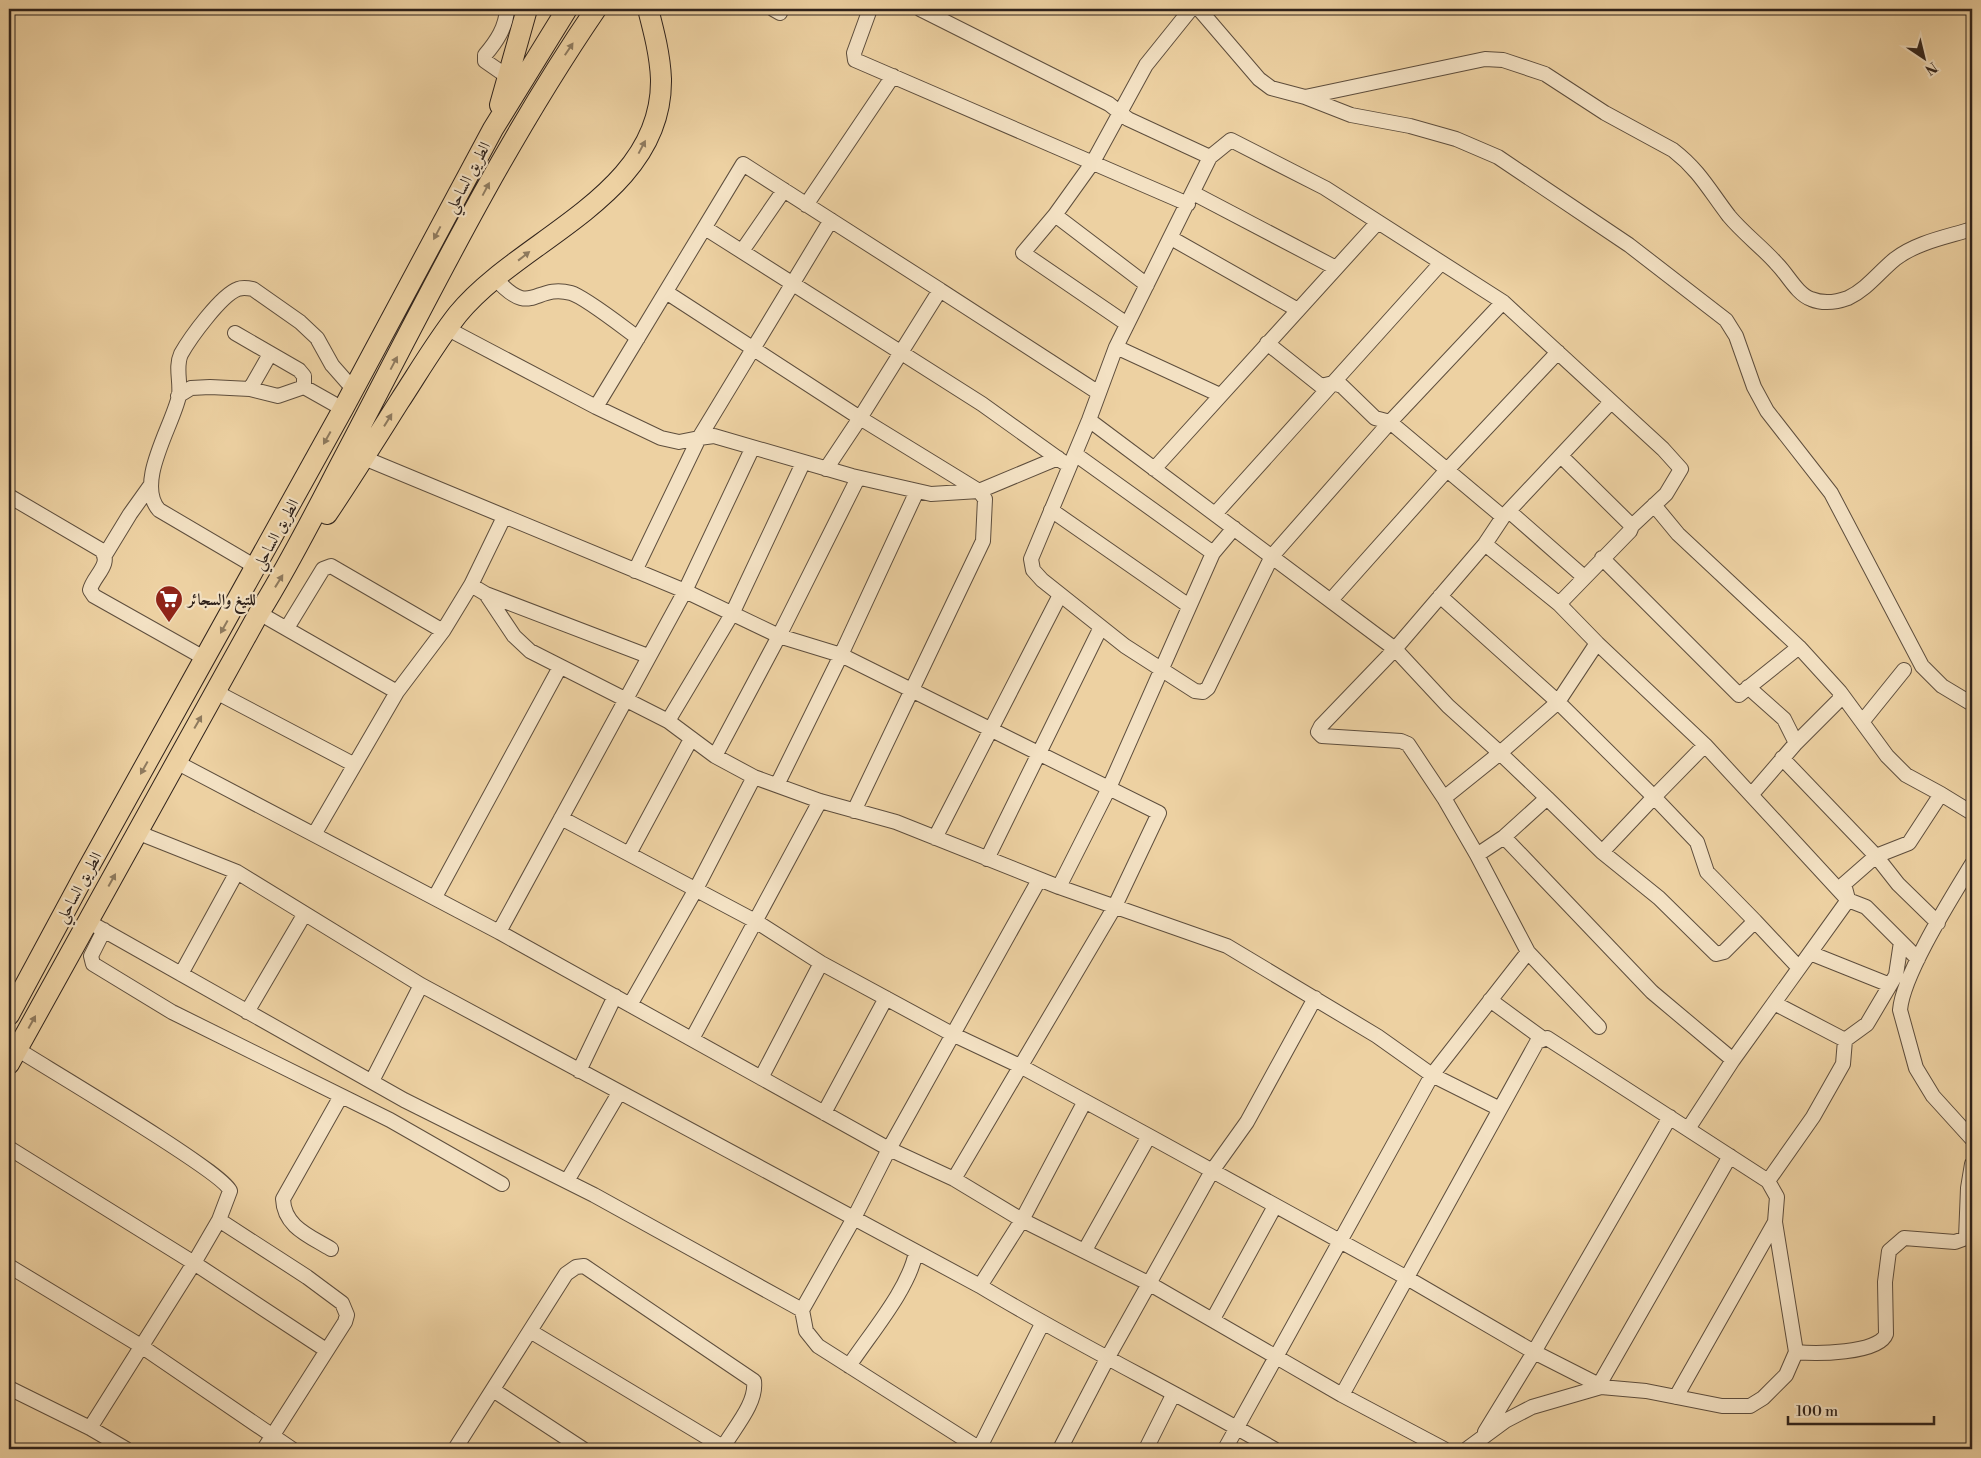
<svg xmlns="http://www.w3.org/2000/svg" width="1981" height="1458" font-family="'Libre Bodoni',Amiri,serif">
  <rect width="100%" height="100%" fill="#edd1a2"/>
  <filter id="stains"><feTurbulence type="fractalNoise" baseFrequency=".004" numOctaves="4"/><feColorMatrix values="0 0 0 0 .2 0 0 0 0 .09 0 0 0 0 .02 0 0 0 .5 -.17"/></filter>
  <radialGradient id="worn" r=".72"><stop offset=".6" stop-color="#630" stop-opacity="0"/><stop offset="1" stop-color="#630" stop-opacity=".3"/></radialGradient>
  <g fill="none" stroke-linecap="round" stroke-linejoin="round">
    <g stroke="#5e4e3d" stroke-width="16">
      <path id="minor" d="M507,9c-1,18 -10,32 -22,46v6l23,16
        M773,9l7,4
        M870,9l-16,44 1,7 333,144
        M920,9l189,95 19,15 82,38
        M1199,9l60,70 12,9 34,9 180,-38 18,1 42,14 60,39 68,37c27,21 36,40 56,66 14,17 33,31 48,48 11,11 20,30 34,35 12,5 26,3 37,-1 19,-9 31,-26 47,-39 22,-17 52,-22 77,-30
        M1305,97l46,18 59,11 46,13 42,18 131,88 97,75 10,16 18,51 13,24 64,82 91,173 20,20 30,18
        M1193,193l143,75
        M806,205l87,-129
        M1055,215l-32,38 104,71
        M831,220l-132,218 -20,4 -18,-4 -65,-31 147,-243c66,42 131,84 197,126
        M705,228l277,176 81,58
        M1171,238l127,72
        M742,251l42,-61
        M495,278c37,42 39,5 76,15 14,4 53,35 67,45
        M1147,285l-92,-70 38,-53 53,-97 45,-56
        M666,292l194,126 -34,51
        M1503,302l-113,120 -118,134 -64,132 -5,4 -8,-1 -70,-45 -83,-66 -9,-10 -2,-11 58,-139 27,-73 94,-190 21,-17 94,48 178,114 160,147 18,20 -15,25 -34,32
        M448,329l148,78
        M235,333l64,37 5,6v11
        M1267,343l54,43 12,-3 9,3 33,32 15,4 113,95
        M1116,347l104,48
        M250,389l20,-35
        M178,396l13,-8 19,-1 40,2 28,7 26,-9 39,22
        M1089,420l306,229 90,-105 18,-27 108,-115
        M1075,454l138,99
        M364,458l321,133 94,45 62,19 318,158 -45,95 -160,271
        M1154,469l224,-247
        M9,496l92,54c12,14 -8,26 -11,40l4,6 112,63
        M1051,510l138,96
        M1510,512l74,65
        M1215,514l226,-251
        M1485,544l74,60 38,39
        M105,555l25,-41 20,-28
        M1602,558l137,137 60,-48 -121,-113 -24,-29
        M256,567l-97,-57c-24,-27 13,-83 20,-114 2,-14 -4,-29 2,-42 9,-16 40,-59 57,-65 5,-2 10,-1 15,0l47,33 17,16 15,27 22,25
        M635,571l64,-133 15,-2 138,40 79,18 48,-3 79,-33
        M471,585l33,-68
        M486,594l162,62
        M1440,596l118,106 39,-59 108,102 -51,52 -96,-95 -58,51 47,45 -43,39
        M1331,600l116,-130 111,-118
        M1559,604l71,-73 2,-5 -70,-69
        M259,613l138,79
        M287,628l36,-59 8,-3 112,65
        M1748,687l36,32 12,24 44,-44v-7l-41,-45
        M216,692l137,72
        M668,721l64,-107 71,-151
        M1862,722l42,-52
        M1705,745l143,155 18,7 52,52
        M715,756l64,-120 79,-158
        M1782,758l94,98 33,-13 32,-49 -35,-19 -19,-19 -47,-64
        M176,762l323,170 390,217 65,30 68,41 128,64 192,111 102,54
        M777,785l64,-130 76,-164
        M1752,794l44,-51
        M1941,794l31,19
        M1444,798l56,-45 -52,-47 -53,-57 -74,77 -3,6 4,4 79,5 7,3 36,54 33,57
        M1547,798l55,54 57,46 57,56 8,-2 31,-31 -48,-49 -10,-30 -43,-45 -52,55
        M854,811l129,-270 2,-42 -6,-8 -119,-73 80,-128 159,103
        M561,818l196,104 64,41 131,71 70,33 127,69 258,142 127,74 65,33
        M139,833l98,39 184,113 559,301c96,58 197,107 294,163
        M315,833l82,-141 46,-61 28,-46 15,9 28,42 16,15 138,70 47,35 39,21 66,24 76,21 163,65 168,59 150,90 55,39 66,33
        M935,838l125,-243
        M629,854l62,-115
        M987,859l114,-232
        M1972,864c-20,33 -69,110 -72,146l16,58 17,28 39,43
        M1059,887l50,-99 104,-235 21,-25
        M435,897l125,-230
        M1848,899l-4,-15 32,-28 22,28 40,39
        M1755,921l44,47
        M89,922l315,178 190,95 208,115
        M104,930l-13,26 2,8 79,48 218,108 112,64
        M499,932l186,-341 67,-142
        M1810,953l80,32
        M181,974l56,-102
        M1490,1000l52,38
        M1774,1003l71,37
        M630,1005l66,-116 58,-112
        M247,1012l57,-97
        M1599,1027l-71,-75 -51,-97 27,-18 148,155 81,68
        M692,1039l128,-238
        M17,1049c28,18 208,124 213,142l-11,29 -25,43 -104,165
        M579,1071l36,-75
        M761,1078l60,-115
        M372,1081l49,-96
        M824,1113l62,-115
        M1688,1129l45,-69 115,-160
        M9,1148l185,115 132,87
        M567,1181l52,-88
        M1768,1181l45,-64 30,-53 2,-24 22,-16 29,-49 5,-33
        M219,1220l88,57 35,26 5,12 -2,7 -81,127
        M331,1249c-21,-13 -47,-22 -48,-50l58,-103
        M1085,1250l64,-114
        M9,1266l132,80 151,103
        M980,1286l42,-66 63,-119
        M1213,1319l62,-113
        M530,1331l193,116
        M1796,1352c18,2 83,2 90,-18l-1,-52 4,-31 15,-13 51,4 11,-4 2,-50 4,-24
        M849,1366c21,-32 60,-77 67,-114
        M1601,1387l-2,-2 131,-229
        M9,1388l81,40 36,21
        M493,1390l90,59
        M1342,1395l195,-353 10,-4 221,143 9,16 -2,25 21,130 -10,23 -23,23 -13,8h-28l-76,-15 -45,-4 -69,20 -27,14 -38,28
        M1676,1397l99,-175
        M1485,1432l49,-80 136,-235
        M455,1449l111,-175 10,-7 8,-1 170,115c3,23 -21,48 -32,68
        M979,1449l63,-125
        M980,1449l-162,-103 -12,-15 -4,-21 52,-92 35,-69 150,-269
        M1060,1449l48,-92 104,-186 35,-49 68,-124
        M1146,1449l27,-54
        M1225,1449l207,-374 96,-123"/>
    </g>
    <g stroke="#2f221b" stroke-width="22">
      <path id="highway" d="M500,105l27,-96
        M327,514c25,-37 48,-74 72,-112 19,-29 37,-60 59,-88 62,-76 205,-118 203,-235 -1,-24 -7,-47 -13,-70
        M9,1015l77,-143 257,-463 150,-280 74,-120
        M9,1064l250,-451c33,-53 60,-108 89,-163 78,-149 153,-302 248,-441"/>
    </g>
    <use href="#minor" stroke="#f3e1c3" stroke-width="14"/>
    <use href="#highway" stroke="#edd1a2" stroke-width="20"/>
  </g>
  <defs><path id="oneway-solid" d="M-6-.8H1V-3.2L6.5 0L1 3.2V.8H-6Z" transform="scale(1.25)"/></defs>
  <g fill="#8e7a5e">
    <use href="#oneway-solid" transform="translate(569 49) rotate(-56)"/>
    <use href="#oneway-solid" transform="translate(642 147) rotate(-62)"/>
    <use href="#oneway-solid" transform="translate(486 189) rotate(-62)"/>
    <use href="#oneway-solid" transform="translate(437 233) rotate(118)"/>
    <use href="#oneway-solid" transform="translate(524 256) rotate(-38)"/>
    <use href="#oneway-solid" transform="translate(394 363) rotate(-62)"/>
    <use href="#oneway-solid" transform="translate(388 420) rotate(-58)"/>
    <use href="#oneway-solid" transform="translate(327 438) rotate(119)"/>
    <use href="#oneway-solid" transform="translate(279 581) rotate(-58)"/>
    <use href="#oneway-solid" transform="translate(224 627) rotate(119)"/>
    <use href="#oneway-solid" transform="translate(198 722) rotate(-60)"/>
    <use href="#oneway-solid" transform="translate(144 768) rotate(119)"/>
    <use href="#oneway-solid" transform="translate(112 880) rotate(-61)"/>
    <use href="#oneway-solid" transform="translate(32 1022) rotate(-61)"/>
  </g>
  <defs>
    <g id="supermarket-pin" transform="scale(1.4375)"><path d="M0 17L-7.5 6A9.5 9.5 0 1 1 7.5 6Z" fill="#8f2418" stroke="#f3e1c3"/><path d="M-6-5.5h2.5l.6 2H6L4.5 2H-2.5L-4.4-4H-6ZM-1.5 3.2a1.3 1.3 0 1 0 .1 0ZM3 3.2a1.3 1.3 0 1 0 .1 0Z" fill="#fff"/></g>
  </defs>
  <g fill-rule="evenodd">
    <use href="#supermarket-pin" x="169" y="599"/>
  </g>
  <g text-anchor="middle" stroke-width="4.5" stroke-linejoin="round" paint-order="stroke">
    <g font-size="16" fill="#2f221b" stroke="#f3e1c3">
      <text transform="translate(467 177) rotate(-62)" y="6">الطريق الساحلي</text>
      <text transform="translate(275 534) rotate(-61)" y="6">الطريق الساحلي</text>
      <text transform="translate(78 887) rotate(-61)" y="6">الطريق الساحلي</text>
    </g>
    <g font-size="16" font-weight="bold" fill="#2f221b" stroke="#f3e1c3" text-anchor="start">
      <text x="188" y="605">للتيغ والسجائر</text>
    </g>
  </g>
  <rect width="1981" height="1458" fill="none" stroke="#edd1a2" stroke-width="30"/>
  <rect x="10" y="10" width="1961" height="1438" fill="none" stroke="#2f221b" stroke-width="2.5"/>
  <rect x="15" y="15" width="1951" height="1428" fill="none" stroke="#2f221b"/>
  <g transform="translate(1924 58) rotate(145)" stroke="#f3e1c3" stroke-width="4" paint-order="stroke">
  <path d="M0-4L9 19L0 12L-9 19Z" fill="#2f221b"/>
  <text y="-8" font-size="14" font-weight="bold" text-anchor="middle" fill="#2f221b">N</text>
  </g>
  <path d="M1788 1416v8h146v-8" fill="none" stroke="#2f221b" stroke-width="2.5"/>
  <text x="1796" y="1416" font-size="15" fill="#2f221b" stroke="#f3e1c3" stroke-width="4" paint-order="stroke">100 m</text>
  <rect width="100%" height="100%" filter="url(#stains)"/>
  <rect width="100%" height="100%" fill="url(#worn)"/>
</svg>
